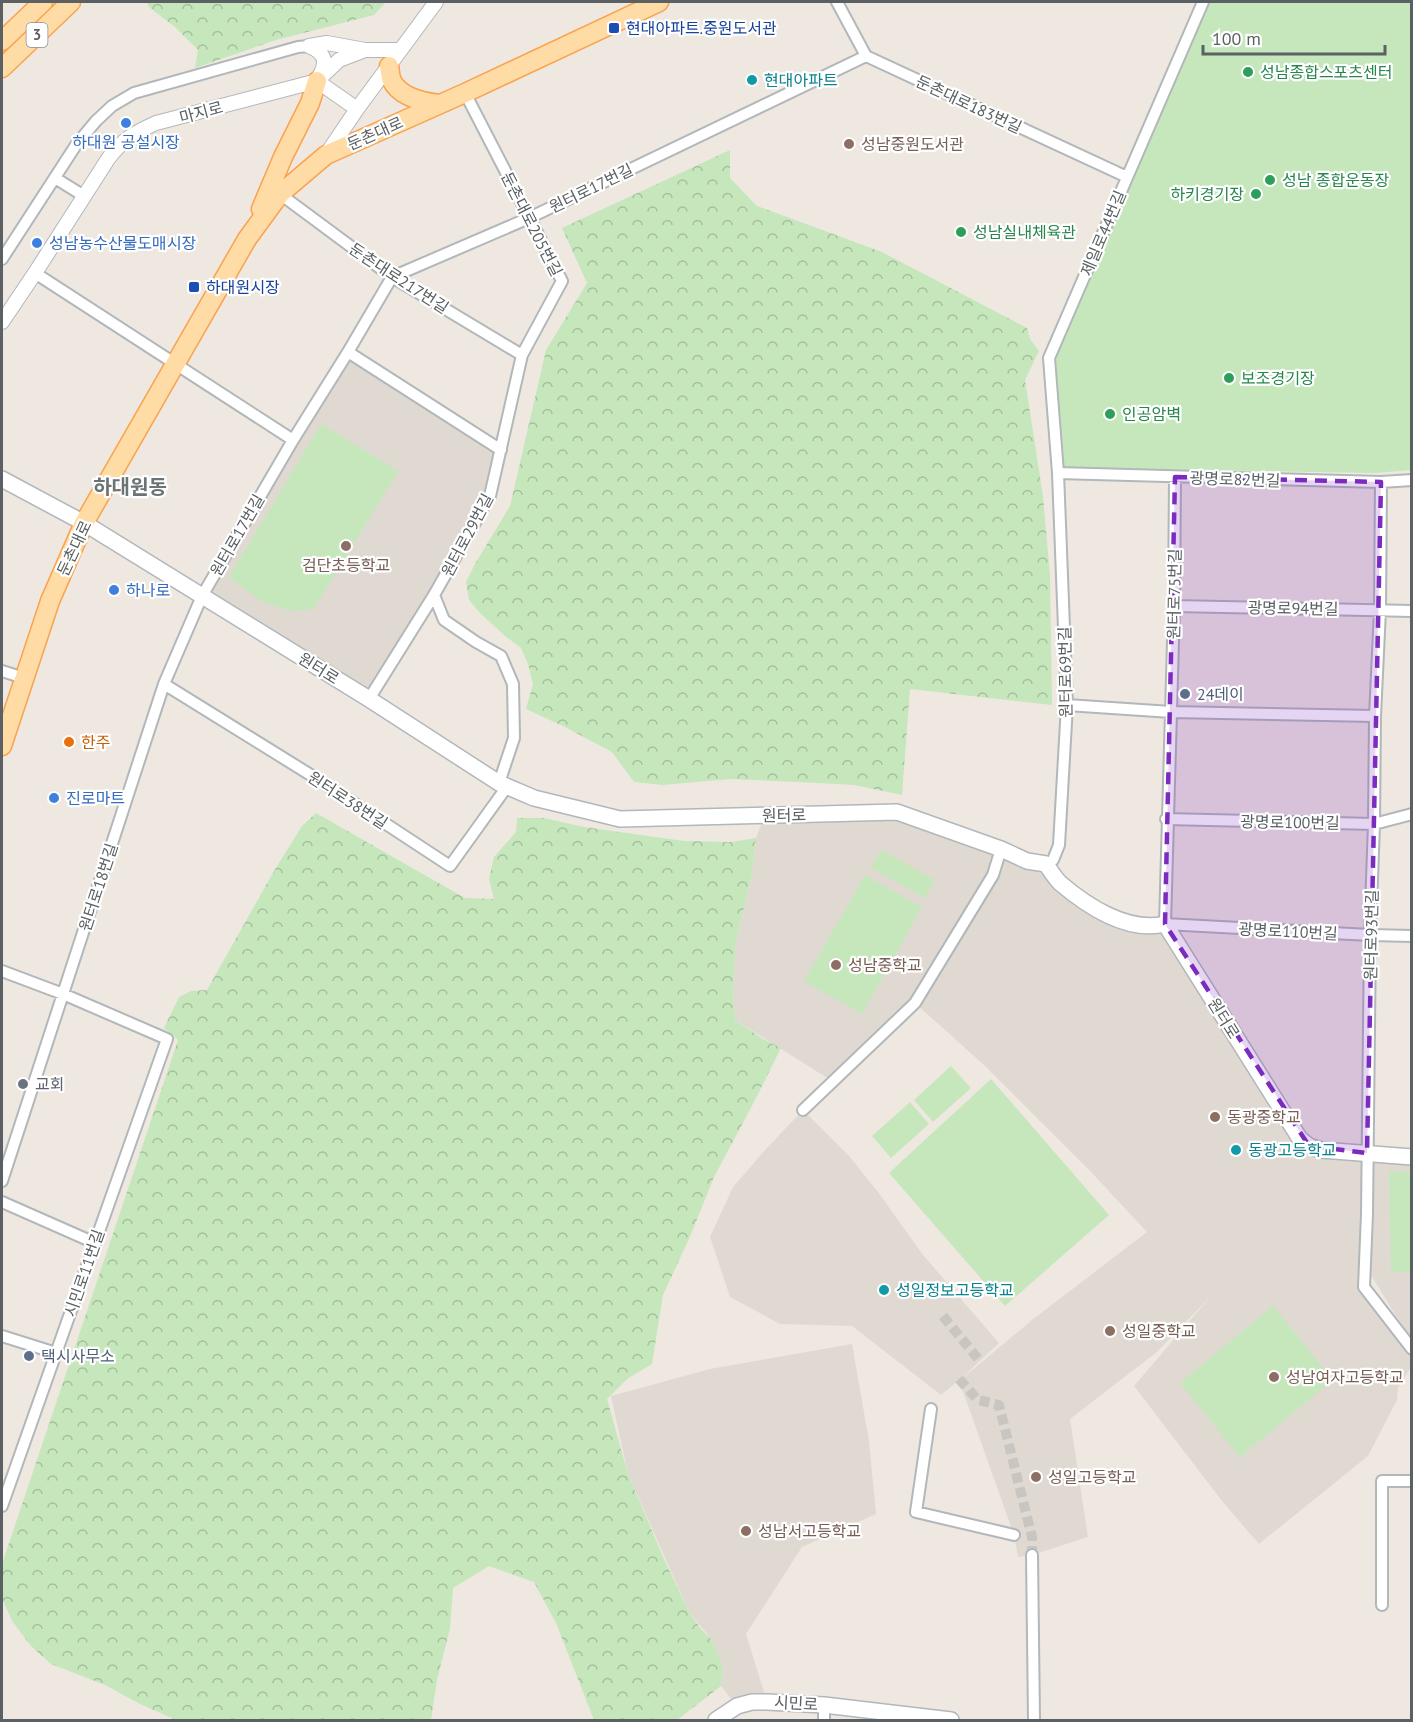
<svg xmlns="http://www.w3.org/2000/svg" width="1413" height="1722" font-family="'PT Sans','Noto Sans KR',sans-serif">
  <defs>
    <pattern id="forest-crowns" width="20" height="18" patternUnits="userSpaceOnUse" patternTransform="scale(1.5)"><rect width="20" height="18" fill="#c6e7bc"/><path d="M2 6a3 3 0 1 1 6 0M12 15a3 3 0 1 1 6 0" fill="none" stroke="#a4bf9c"/></pattern>
  </defs>
  <rect width="100%" height="100%" fill="#eee8e1"/>
  <path fill="#e0d9d2" d="M348,352l153,98 -11,46 -121,203 -167,-103z
    M897,812l149,52 56,49 66,17 136,212 63,11 -3,134 47,62v18l-13,21 -1,12 -29,56 -109,88 -37,-43 -88,-115 76,-89 -53,55 -87,67 18,118 -56,18 -14,2 -4,-22 -55,-155 -18,15 -89,-69 -72,-2 -50,-27 -20,-60 23,-50 33,-38 37,-39 46,46 29,36 45,63 76,88 -36,34 8,-6 61,-51 115,-88 -55,-59 -108,-108 -69,-62 -86,76 -94,-59 -2,-30 3,-49 16,-67 4,-36 9,-23z
    M1371,1157l40,2v181l-40,-65z
    M852,1344l17,97 7,73 -74,33 -56,87 21,68 -30,4 -16,-20 2,-19 -11,-27 -23,-28 -61,-138 -17,-78 99,-27z"/>
  <path fill="url(#forest-crowns)" d="M146,2h240l-12,13 -98,25 -81,28 3,-18 -23,-23 -25,-19z
    M730,150v28l27,28 125,46 145,76 3,11 9,12 -14,29 18,116 7,80 2,129 -142,-16 -8,106 -48,-10 -56,-3 -67,-3 -69,6 -28,-3 -22,-30 -47,-25 -39,-18 7,-25 -5,-20 -7,-16 -16,-12 -25,-23 -11,-13 -3,-18 9,-18 35,-58 36,-156 41,-67 -25,-55z
    M316,813l149,85 29,1 -5,-20 5,-22 22,-25 1,-14h27l40,9 100,14 47,1 25,-4 -4,36 -16,67 -3,49 2,30 28,19 18,9 -28,56 -39,73 -25,62 -26,56 -11,69 -25,15 -20,20 21,75 36,85 25,53 12,17 11,11 11,27 -2,19 -44,34h-83l-38,-97 -22,-41 -45,-16 -36,22 -3,40 -13,52 -6,40h-255l-38,-17 -33,-18 -54,-21 -20,-18 -19,-25 -10,-23v-34l176,-524 -14,-12 15,-31 12,-6 16,-1 67,-119 28,-45z"/>
  <path fill="#c6e7bc" d="M1206,2h205v468l-36,3 -312,-5 -14,-110z
    M321,424l77,47 -84,138 -23,2 -29,-9 -33,-25z
    M882,850l53,30 -10,18 -55,-31z
    M865,875l57,32 -60,107 -58,-33z
    M951,1066l20,22 -38,34 -19,-22z
    M991,1079l118,136 -104,91 -116,-133z
    M910,1102l19,22 -38,34 -19,-22z
    M1389,1171l22,1v100h-20z
    M1273,1306l60,74 -93,77 -60,-74z"/>
  <g fill="none" stroke-linecap="round" stroke-linejoin="round">
    <path stroke="#c9c6c2" stroke-width="10" stroke-dasharray="10 5" stroke-linecap="butt" d="M943,1316l36,44
      M959,1379l19,21 21,5 33,132v18"/>
    <g stroke="#b2b7ba" stroke-width="14">
      <path id="minor" d="M837,2l29,54 261,121
        M55,178l29,18
        M280,194l112,83 130,78
        M2,259l74,-114 20,-24 16,-15 22,-13 164,-46 11,-1
        M35,273l258,167
        M348,352l153,98
        M1058,473l323,9 31,-2
        M1175,477l-1,129 -9,318 205,11 42,1
        M1381,482l-1,128 -5,106 -1,108 -4,111 -3,279 -3,73 48,62
        M434,595l10,25 32,22 25,14 12,28 1,54 -15,45
        M1174,606l238,5
        M2,671l22,7
        M164,684l158,98 128,84 56,-78
        M369,699l65,-104 56,-99 32,-141 40,-74 -97,-188
        M1067,705l104,7 204,4
        M1166,819l208,5 38,-10
        M1046,864l7,-4 6,-15 8,-140 -9,-232 -9,-115 154,-356
        M2,971l61,23 104,45 -165,467
        M803,1110l112,-107 78,-128 8,-26
        M2,1181l162,-497 38,-88 91,-156 55,-88 44,-75 137,-59 337,-162
        M2,1202l93,41
        M2,1336l54,17
        M931,1409l-15,103 98,23
        M1032,1555l2,165
        M1382,1605v-124h30
        M824,1720v-15"/>
    </g>
    <g stroke="#b2b7ba" stroke-width="16">
      <path id="tertiary" d="M309,46l18,-3 38,7
        M309,46c16,7 19,15 10,31
        M317,81l22,-21 26,-10h35
        M326,155l31,-46 79,-107
        M2,322l33,-49 73,-114c15,-20 26,-26 48,-36l161,-42 40,28"/>
    </g>
    <g stroke="#b1b7ba" stroke-width="18">
      <path id="secondary" d="M2,479l82,44 285,176 130,84 35,15 86,21 277,-7 104,37 26,12 19,3c4,6 9,14 14,19 27,23 68,50 105,41l135,215 9,7 12,4 91,7
        M716,1720l21,-14 15,-4h15l57,3 127,15"/>
    </g>
    <g stroke="#faa24e" stroke-width="21">
      <path id="primary" d="M2,41l41,-39
        M389,66c1,5 1,11 3,15 8,16 31,21 47,23
        M2,68l69,-66
        M261,209l22,-52 27,-54 7,-22
        M2,746l48,-145 34,-78 163,-284 33,-45 46,-39 139,-62 194,-91"/>
    </g>
    <use href="#minor" stroke="#fff" stroke-width="10"/>
    <use href="#tertiary" stroke="#fff" stroke-width="14"/>
    <use href="#secondary" stroke="#fff" stroke-width="15"/>
    <use href="#primary" stroke="#ffdca5" stroke-width="18"/>
  </g>
  <path fill="#7b2cbf" fill-opacity="0.2" stroke="#7b2cbf" stroke-width="4.5" stroke-dasharray="12 8" stroke-linejoin="round" d="M1175,477l206,5 -14,671 -58,-7 -144,-222z"/>
  <g fill="#1a4fb4" stroke="#fff" stroke-width="2">
    <rect x="608" y="22" width="12" height="12" rx="3"/>
    <rect x="188" y="281" width="12" height="12" rx="3"/>
  </g>
  <g fill="#2e9e5b" stroke="#fff" stroke-width="2">
    <circle cx="1248" cy="72" r="6"/>
    <circle cx="1270" cy="180" r="6"/>
    <circle cx="1256" cy="194" r="6"/>
    <circle cx="961" cy="232" r="6"/>
    <circle cx="1229" cy="378" r="6"/>
    <circle cx="1110" cy="414" r="6"/>
  </g>
  <g fill="#0f9aa8" stroke="#fff" stroke-width="2">
    <circle cx="752" cy="80" r="6"/>
    <circle cx="1236" cy="1150" r="6"/>
    <circle cx="884" cy="1290" r="6"/>
  </g>
  <g fill="#3f7fe0" stroke="#fff" stroke-width="2">
    <circle cx="126" cy="123" r="6"/>
    <circle cx="37" cy="243" r="6"/>
    <circle cx="114" cy="590" r="6"/>
    <circle cx="54" cy="798" r="6"/>
  </g>
  <g fill="#8d6e63" stroke="#fff" stroke-width="2">
    <circle cx="849" cy="144" r="6"/>
    <circle cx="346" cy="546" r="6"/>
    <circle cx="836" cy="965" r="6"/>
    <circle cx="1215" cy="1117" r="6"/>
    <circle cx="1110" cy="1331" r="6"/>
    <circle cx="1274" cy="1377" r="6"/>
    <circle cx="1036" cy="1477" r="6"/>
    <circle cx="746" cy="1531" r="6"/>
  </g>
  <g fill="#5c6f8a" stroke="#fff" stroke-width="2">
    <circle cx="1185" cy="694" r="6"/>
    <circle cx="29" cy="1356" r="6"/>
  </g>
  <circle fill="#e8710a" stroke="#fff" stroke-width="2" cx="69" cy="742" r="6"/>
  <circle fill="#6b7280" stroke="#fff" stroke-width="2" cx="23" cy="1084" r="6"/>
  <g text-anchor="middle" stroke-width="4.5" stroke-linejoin="round" paint-order="stroke">
    <rect fill="#fff" stroke="#8c9092" stroke-width="1.5" x="26.5" y="23" width="21" height="24" rx="4.5"/>
    <g font-size="15" font-weight="bold" fill="#5a6063">
      <text x="37" y="40">3</text>
    </g>
    <g font-size="16" fill="#164399" stroke="#fff" text-anchor="start">
      <text x="626" y="34">현대아파트.중원도서관</text>
      <text x="206" y="293">하대원시장</text>
    </g>
    <g font-size="16" fill="#27864d" stroke="#fff" text-anchor="start">
      <text x="1260" y="78">성남종합스포츠센터</text>
      <text x="1282" y="186">성남 종합운동장</text>
      <text x="1244" y="200" text-anchor="end">하키경기장</text>
      <text x="973" y="238">성남실내체육관</text>
      <text x="1241" y="384">보조경기장</text>
      <text x="1122" y="420">인공암벽</text>
    </g>
    <g font-size="16" fill="#0d838f" stroke="#fff" text-anchor="start">
      <text x="764" y="86">현대아파트</text>
      <text x="1248" y="1156">동광고등학교</text>
      <text x="896" y="1296">성일정보고등학교</text>
    </g>
    <g font-size="16" fill="#5a6063" stroke="#fff">
      <text transform="translate(969 104) rotate(25)" y="6">둔촌대로183번길</text>
      <text transform="translate(201 112) rotate(-15)" y="6">마지로</text>
      <text transform="translate(375 133) rotate(-24)" y="6">둔촌대로</text>
      <text transform="translate(591 188) rotate(-26)" y="6">원터로17번길</text>
      <text transform="translate(532 224) rotate(63)" y="6">둔촌대로205번길</text>
      <text transform="translate(1103 233) rotate(-67)" y="6">제일로44번길</text>
      <text transform="translate(399 278) rotate(33)" y="6">둔촌대로217번길</text>
      <text transform="translate(1235 479) rotate(2)" y="6">광명로82번길</text>
      <text transform="translate(237 535) rotate(-60)" y="6">원터로17번길</text>
      <text transform="translate(467 535) rotate(-62)" y="6">원터로29번길</text>
      <text transform="translate(74 548) rotate(-65)" y="6">둔촌대로</text>
      <text transform="translate(1174 594) rotate(-89)" y="6">원터로75번길</text>
      <text transform="translate(1293 608) rotate(1)" y="6">광명로94번길</text>
      <text transform="translate(319 668) rotate(32)" y="6">원터로</text>
      <text transform="translate(1065 672) rotate(-91)" y="6">원터로69번길</text>
      <text transform="translate(348 800) rotate(33)" y="6">원터로38번길</text>
      <text transform="translate(784 815) rotate(-1)" y="6">원터로</text>
      <text transform="translate(1290 822) rotate(1)" y="6">광명로100번길</text>
      <text transform="translate(98 887) rotate(-72)" y="6">원터로18번길</text>
      <text transform="translate(1288 931) rotate(3)" y="6">광명로110번길</text>
      <text transform="translate(1371 935) rotate(-89)" y="6">원터로93번길</text>
      <text transform="translate(1224 1018) rotate(58)" y="6">원터로</text>
      <text transform="translate(84 1273) rotate(-71)" y="6">시민로11번길</text>
      <text transform="translate(796 1703) rotate(3)" y="6">시민로</text>
    </g>
    <g font-size="16" fill="#366cbe" stroke="#fff" text-anchor="start">
      <text x="126" y="148" text-anchor="middle">하대원 공설시장</text>
      <text x="49" y="249">성남농수산물도매시장</text>
      <text x="126" y="596">하나로</text>
      <text x="66" y="804">진로마트</text>
    </g>
    <g font-size="16" fill="#785e54" stroke="#fff" text-anchor="start">
      <text x="861" y="150">성남중원도서관</text>
      <text x="346" y="571" text-anchor="middle">검단초등학교</text>
      <text x="848" y="971">성남중학교</text>
      <text x="1227" y="1123">동광중학교</text>
      <text x="1122" y="1337">성일중학교</text>
      <text x="1286" y="1383">성남여자고등학교</text>
      <text x="1048" y="1483">성일고등학교</text>
      <text x="758" y="1537">성남서고등학교</text>
    </g>
    <g font-size="16" fill="#4e5e75" stroke="#fff" text-anchor="start">
      <text x="1197" y="700">24데이</text>
      <text x="41" y="1362">택시사무소</text>
    </g>
    <g font-size="16" fill="#c56008" stroke="#fff" text-anchor="start">
      <text x="81" y="748">한주</text>
    </g>
    <g font-size="16" fill="#5b616d" stroke="#fff" text-anchor="start">
      <text x="35" y="1090">교회</text>
    </g>
    <g font-size="20" font-weight="bold" fill="#6b7375" stroke="#fff">
      <text x="130" y="494">하대원동</text>
    </g>
  </g>
  <rect width="1413" height="1722" fill="none" stroke="#5a6063" stroke-width="6"/>
  <path d="M1203 45v9h182v-9" fill="none" stroke="#5a6063" stroke-width="3"/>
  <text x="1212" y="45" font-size="18" fill="#5a6063" stroke="#ffffff" stroke-width="4.5" paint-order="stroke">100 m</text>
</svg>
